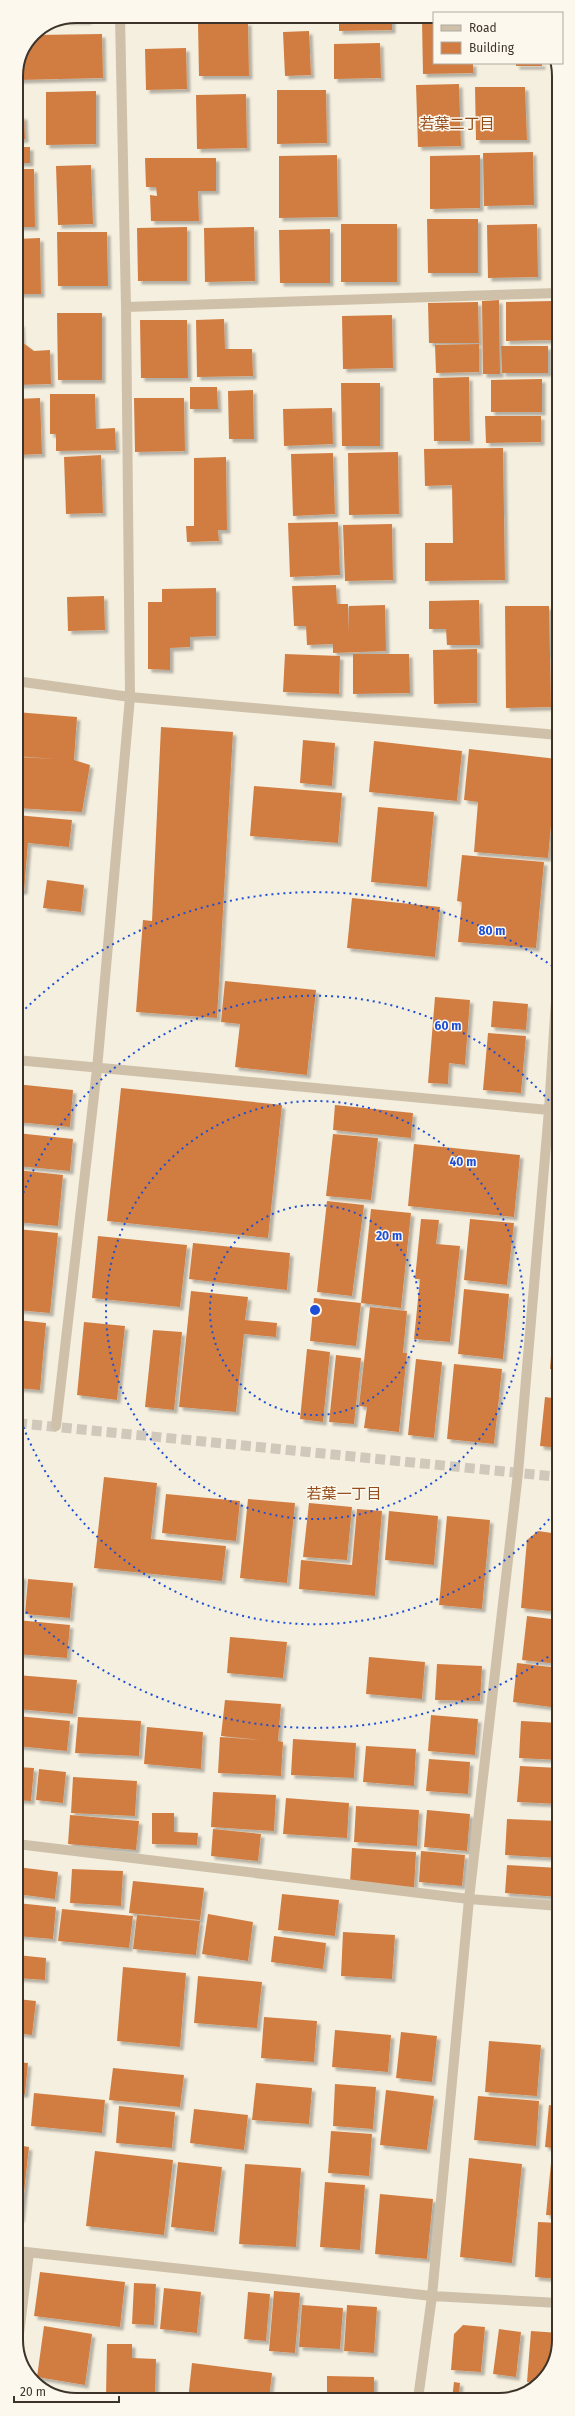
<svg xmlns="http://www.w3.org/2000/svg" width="575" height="2416" font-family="'Fira Sans','Noto Sans JP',sans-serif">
  <defs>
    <filter id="shadow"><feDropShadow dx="3.5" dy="3.5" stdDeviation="1" flood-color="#0004"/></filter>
  </defs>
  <rect width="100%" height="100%" fill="#f5efdf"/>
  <path fill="#d17d42" filter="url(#shadow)" d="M76,16h12v5h-24z
    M273,16h34v2l-34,1z
    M339,16h53v14l-53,1z
    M434,20v43h39v10l-50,1 -1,-53z
    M248,22l1,54h-50l-1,-53z
    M309,31l2,44 -26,1 -2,-44z
    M34,33h2v2l66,-1 1,44 -87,2z
    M380,43l1,35 -47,1v-35z
    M186,48l1,41 -41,1 -1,-41z
    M516,63h26v3h-26z
    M459,84l2,62 -43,1 -2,-62z
    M475,87h50l2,53h-51z
    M277,90h49l1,53 -50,1z
    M96,91v53l-50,1v-53z
    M246,94l1,54 -50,1 -1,-54z
    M16,116h8l1,23 -9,1z
    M16,147h14v16h-14z
    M533,152l1,53 -50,1 -1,-53z
    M337,155l1,62 -59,1v-62z
    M480,155v53l-50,1v-53z
    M145,158h71v33h-18l1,30h-48l-1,-26 7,1 -1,-9h-10z
    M91,165l2,59 -35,1 -2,-59z
    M16,169h18l1,58h-19z
    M427,219h51v54h-50z
    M341,224h56v58h-56z
    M537,224l1,53 -50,1 -1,-53z
    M187,227v54h-49l-1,-53z
    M254,227l1,54 -50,1 -1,-54z
    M330,229v54h-50l-1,-53z
    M57,232h50l1,54h-50z
    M40,238l1,56h-25v-55z
    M499,300l1,74h-17l-1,-73z
    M551,301v39l-45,1v-39z
    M478,302l1,41h-50l-1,-40z
    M57,313h45v67h-44z
    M392,315l1,53 -50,1 -1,-53z
    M224,319l1,30h27l1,27 -56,1 -1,-57z
    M140,320h47l1,58h-47z
    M21,323l1,19 12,9 16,-1 1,34 -35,1v-61z
    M479,344v28l-43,1 -1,-28z
    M501,346h47v27h-46z
    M469,377l1,64h-36l-1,-63z
    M542,379v33h-51v-32z
    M341,383h39v63h-38z
    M190,387h27l1,22h-28z
    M253,390l1,49h-25l-1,-48z
    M50,394h45l1,35 19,-1 1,22 -60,1v-17h-6z
    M40,398l2,56 -26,1v-56z
    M134,398h50l1,53 -50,1z
    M332,408l1,36 -49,2 -1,-37z
    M485,416h56v26l-55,1z
    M503,448l2,132 -80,1v-38h28l-1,-58 -27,1 -1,-37z
    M398,452l1,62 -50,1 -1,-62z
    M333,453l2,61 -42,2 -2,-62z
    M101,455l2,58 -37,1 -2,-57z
    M226,457l1,73h-9l1,11 -32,1 -1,-16h8v-68z
    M338,522l2,53 -50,2 -2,-54z
    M392,524l1,56 -48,1 -2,-56z
    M336,585l1,19h11l1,28v-26l36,-1 1,46 -53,2v-9l-26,1 -1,-19h-12l-2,-40z
    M216,588v48l-26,1v10l-20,1v22l-22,-1v-67h14v-13z
    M104,596l1,34 -37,1 -1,-34z
    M479,600l1,45h-33l-1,-16h-17v-28z
    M505,606h44l2,101 -45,1z
    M477,649v54l-43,1 -1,-54z
    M285,654l55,2 -1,38 -56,-2z
    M353,654h56l1,39 -57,1z
    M16,712l61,5 -3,43 16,5 -8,47 -66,-4 3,-51 36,2 -39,-3z
    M161,727l72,5 -16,286 -81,-6 7,-92 9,1z
    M303,740l32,3 -3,43 -32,-3z
    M374,741l88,10 -5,50 -88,-9z
    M469,749l88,10 -9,99 -74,-6 4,-50 -14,-2z
    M254,786l88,7 -4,50 -88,-7z
    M378,807l56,5 -7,75 -56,-5z
    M16,815l56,5 -3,27 -41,-4 -4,48h-8z
    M462,855l82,7 -8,86 -78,-6 4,-40 -5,-1z
    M47,880l37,5 -3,27 -38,-4z
    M352,898l88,9 -5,50 -88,-9z
    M225,981l91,9 -9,85 -72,-8 5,-43 -19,-2z
    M435,997l35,3 -5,65 -16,-2 -1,21 -20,-1z
    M493,1001l35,3 -2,26 -35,-3z
    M488,1033l38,3 -5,57 -38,-3z
    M16,1084l57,6 -3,37 -53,-5z
    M121,1088l161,17 -14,133 -161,-17z
    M335,1105l78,8 -2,25 -78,-8z
    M17,1133l56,6 -3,32 -53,-5z
    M333,1134l45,4 -7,62 -45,-4z
    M414,1144l106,11 -6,62 -106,-11z
    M17,1170l46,5 -5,51 -41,-4z
    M327,1201l37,4 -12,91 -35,-4z
    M371,1209l40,4 -10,95 -40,-5z
    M421,1219l18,1 -3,24 24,2 -10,96 -36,-3 6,-60h-5z
    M470,1219l44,4 -7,62 -43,-5z
    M17,1229l41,4 -8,80 -33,-3z
    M98,1236l89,9 -7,62 -88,-9z
    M193,1243l97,10 -3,37 -98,-11z
    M557,1278h1l1,92 -9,-1z
    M464,1289l45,5 -6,65 -45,-5z
    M191,1291l57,6 -3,23 32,3 -1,14 -32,-3 -8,78 -57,-5z
    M314,1298l47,5 -5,43 -46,-5z
    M370,1307l37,4 -4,42h4l-8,79 -35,-4 3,-21 -8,-1z
    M17,1320l29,3 -6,67 -23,-2z
    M84,1322l41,4 -8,74 -40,-5z
    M153,1330l29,2 -8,78 -29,-3z
    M307,1349l23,3 -7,70 -23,-3z
    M336,1355l25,3 -7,66 -25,-2z
    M416,1359l26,3 -8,76 -26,-3z
    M454,1364l48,5 -8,75 -47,-5z
    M545,1397l14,2v49l-19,-2z
    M104,1477l53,6 -6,56 75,7 -4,35 -128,-13z
    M166,1494l74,7 -4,40 -74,-8z
    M248,1499l47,4 -8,80 -47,-5z
    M309,1503l43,4 -5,53 -44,-3z
    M357,1509l25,2 -7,85 -76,-7 2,-29 51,5z
    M389,1511l49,5 -4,49 -49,-5z
    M447,1516l43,4 -8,89 -43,-4z
    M538,1531l21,3v78l-38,-4 6,-68z
    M17,1575l6,1 -3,42h-3z
    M28,1579l45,4 -3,35 -45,-4z
    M527,1616l32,4v44l-37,-4z
    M17,1620l53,5 -3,33 -50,-4z
    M230,1637l57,5 -4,36 -56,-5z
    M369,1657l56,5 -3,37 -56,-5z
    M517,1663l42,5v40l-46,-6z
    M437,1664l45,2 -2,35 -45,-1z
    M17,1675l60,5 -4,34 -56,-5z
    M225,1700l56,4 -3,37 5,1 -2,34 -63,-3 2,-36 41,3 -40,-4z
    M431,1715l47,4 -3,36 -47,-4z
    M17,1716l53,5 -3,30 -50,-5z
    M78,1717l63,4 -2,35 -64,-3z
    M521,1721l38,2v37l-40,-2z
    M147,1727l56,5 -2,37 -57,-5z
    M293,1739l63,4 -2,35 -63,-3z
    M366,1746l50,3 -2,37 -51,-4z
    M429,1759l41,3 -2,32 -42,-3z
    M520,1766l39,2v36l-42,-2z
    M17,1767l17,1 -3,33 -14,-1z
    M39,1769l27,3 -3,31 -27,-3z
    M73,1777l64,4 -2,35 -64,-3z
    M213,1792l63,3 -2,36 -63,-4z
    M286,1798l63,5 -2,35 -64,-4z
    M356,1806l63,4 -2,36 -63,-4z
    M427,1810l43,4 -3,37 -43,-4z
    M152,1813h22v19l24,1 -1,12 -45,-1z
    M70,1815l69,6 -3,29 -68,-6z
    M507,1819l52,2v37l-54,-3z
    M213,1829l48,5 -3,27 -47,-5z
    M352,1848l64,4 -2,36 -64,-5z
    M421,1851l44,4 -3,31 -43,-4z
    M507,1865l52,3v29l-54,-4z
    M17,1867l41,5 -3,27 -38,-5z
    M72,1869l51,2 -2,35 -51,-3z
    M133,1881l71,7 -4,32 -71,-7z
    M282,1894l57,6 -4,36 -57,-6z
    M17,1903l39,4 -3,32 -36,-3z
    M62,1909l71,7 -4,32 -71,-7z
    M208,1914l45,8 -5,39 -46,-7z
    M137,1915l63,6 -4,34 -63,-6z
    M343,1932l52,3 -3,44 -51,-3z
    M274,1936l52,7 -3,26 -52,-7z
    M17,1955l29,3 -1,22 -28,-2z
    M123,1967l63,6 -6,74 -63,-6z
    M198,1976l64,6 -5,46 -63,-5z
    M17,1999l19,2 -4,34 -15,-2z
    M264,2017l53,4 -3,41 -53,-4z
    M335,2030l56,5 -3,37 -56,-5z
    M401,2032l36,4 -5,46 -36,-4z
    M489,2041l52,4 -4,51 -52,-4z
    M17,2062l11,1 -3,31h-8z
    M113,2068l71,7 -4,32 -71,-7z
    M256,2083l56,5 -3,36 -57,-4z
    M335,2084l41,3 -3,42 -40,-3z
    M386,2090l48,6 -7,54 -47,-5z
    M34,2093l71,7 -3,33 -71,-7z
    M478,2096l61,5 -3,45 -62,-6z
    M549,2105l10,2v42l-14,-2z
    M119,2106l56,6 -3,36 -56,-5z
    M194,2109l54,6 -4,35 -54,-7z
    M331,2131l41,3 -3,42 -41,-3z
    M17,2145l12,2 -8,72 -4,-1z
    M95,2151l78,9 -9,75 -78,-9z
    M469,2158l53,6 -10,99 -52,-6z
    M178,2162l44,5 -8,65 -43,-5z
    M551,2163l8,1v52l-13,-1z
    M245,2164l56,4 -5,79 -57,-3z
    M325,2182l40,3 -5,65 -40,-3z
    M380,2194l53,5 -6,60 -52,-5z
    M538,2222l21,1v56l-24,-2z
    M40,2272l85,10 -5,45 -86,-11z
    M134,2283l22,1 -2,41 -22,-1z
    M164,2288l37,4 -4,41 -37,-4z
    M274,2291l26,2 -5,60 -26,-2z
    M248,2292l22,2 -4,47 -22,-2z
    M302,2305l41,3 -3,41 -41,-2z
    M347,2305l30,2 -3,46 -30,-2z
    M463,2325l22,2 -4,45 -30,-2 3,-36z
    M44,2326l48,8 -7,51 -48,-8z
    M499,2329l22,3 -5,45 -23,-3z
    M531,2331l28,2v7l-15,39 -6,4 -11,-1z
    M107,2344h25v14l24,1 -1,39 -49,-1z
    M192,2363l80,10 -3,26 -81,1z
    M327,2376l47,1v22h-47z
    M454,2382l6,1 -1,10 48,6h-55z"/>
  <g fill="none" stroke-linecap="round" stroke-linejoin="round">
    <path stroke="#d0c9bb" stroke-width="10" stroke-dasharray="10 5" stroke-linecap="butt" d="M17,1423l542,54"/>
    <path stroke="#cfc1a9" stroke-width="10" d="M17,2350l12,-97"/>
    <path stroke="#cfc1a9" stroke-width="10" d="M126,307l432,-14
      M16,681l114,16 428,38
      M16,1060l533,50
      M56,1426l41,-357 33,-372 -4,-390 -6,-291
      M17,1844l452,55 90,7
      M17,2251l415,45 127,7
      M418,2399l14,-103 37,-397 49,-426 31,-363 9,-142"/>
  </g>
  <g fill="none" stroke="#1d4ed8" stroke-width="2" stroke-dasharray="2 4">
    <circle cx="315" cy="1310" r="105"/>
    <circle cx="315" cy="1310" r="209"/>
    <path d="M557 1510A314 314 0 0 1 17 1410M17 1210A314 314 0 0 1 557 1110"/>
    <path d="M558 1650A418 418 0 0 1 17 1603M17 1017A418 418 0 0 1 558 970"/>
  </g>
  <g text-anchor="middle" stroke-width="3" stroke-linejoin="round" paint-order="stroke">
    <g font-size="15" fill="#934c1a" stroke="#fcf8ed">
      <text x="457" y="129">若葉二丁目</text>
      <text x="344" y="1499">若葉一丁目</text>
    </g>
  </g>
  <path d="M0 0H575V2416H0ZM76 23H499A53 53 0 0 1 552 76V2340A53 53 0 0 1 499 2393H76A53 53 0 0 1 23 2340V76A53 53 0 0 1 76 23Z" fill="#fcf8ed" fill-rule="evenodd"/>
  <path fill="none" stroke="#3c332a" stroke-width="2" d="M76 23H499A53 53 0 0 1 552 76V2340A53 53 0 0 1 499 2393H76A53 53 0 0 1 23 2340V76A53 53 0 0 1 76 23Z"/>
  <circle cx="315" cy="1310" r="6" fill="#1d4ed8" stroke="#fcf8ed" stroke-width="2"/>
  <g font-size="12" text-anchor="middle" font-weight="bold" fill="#1d4ed8" stroke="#fcf8ed" stroke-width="3" stroke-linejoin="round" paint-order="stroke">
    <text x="492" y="935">80 m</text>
    <text x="448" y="1030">60 m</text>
    <text x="463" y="1166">40 m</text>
    <text x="389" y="1240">20 m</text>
  </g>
  <rect x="433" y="12" width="130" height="52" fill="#fcf8ed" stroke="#afa99f"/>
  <rect x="441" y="25" width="20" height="6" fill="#cfc1a9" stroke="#afa99f"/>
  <text x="469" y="32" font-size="12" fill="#3c332a">Road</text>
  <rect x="441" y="42" width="20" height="12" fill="#d17d42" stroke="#afa99f"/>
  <text x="469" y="52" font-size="12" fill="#3c332a">Building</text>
  <path d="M14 2396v6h105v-6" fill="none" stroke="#3c332a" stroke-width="2"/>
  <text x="20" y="2396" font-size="12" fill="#3c332a" stroke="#fcf8ed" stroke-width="3" paint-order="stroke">20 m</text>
</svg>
